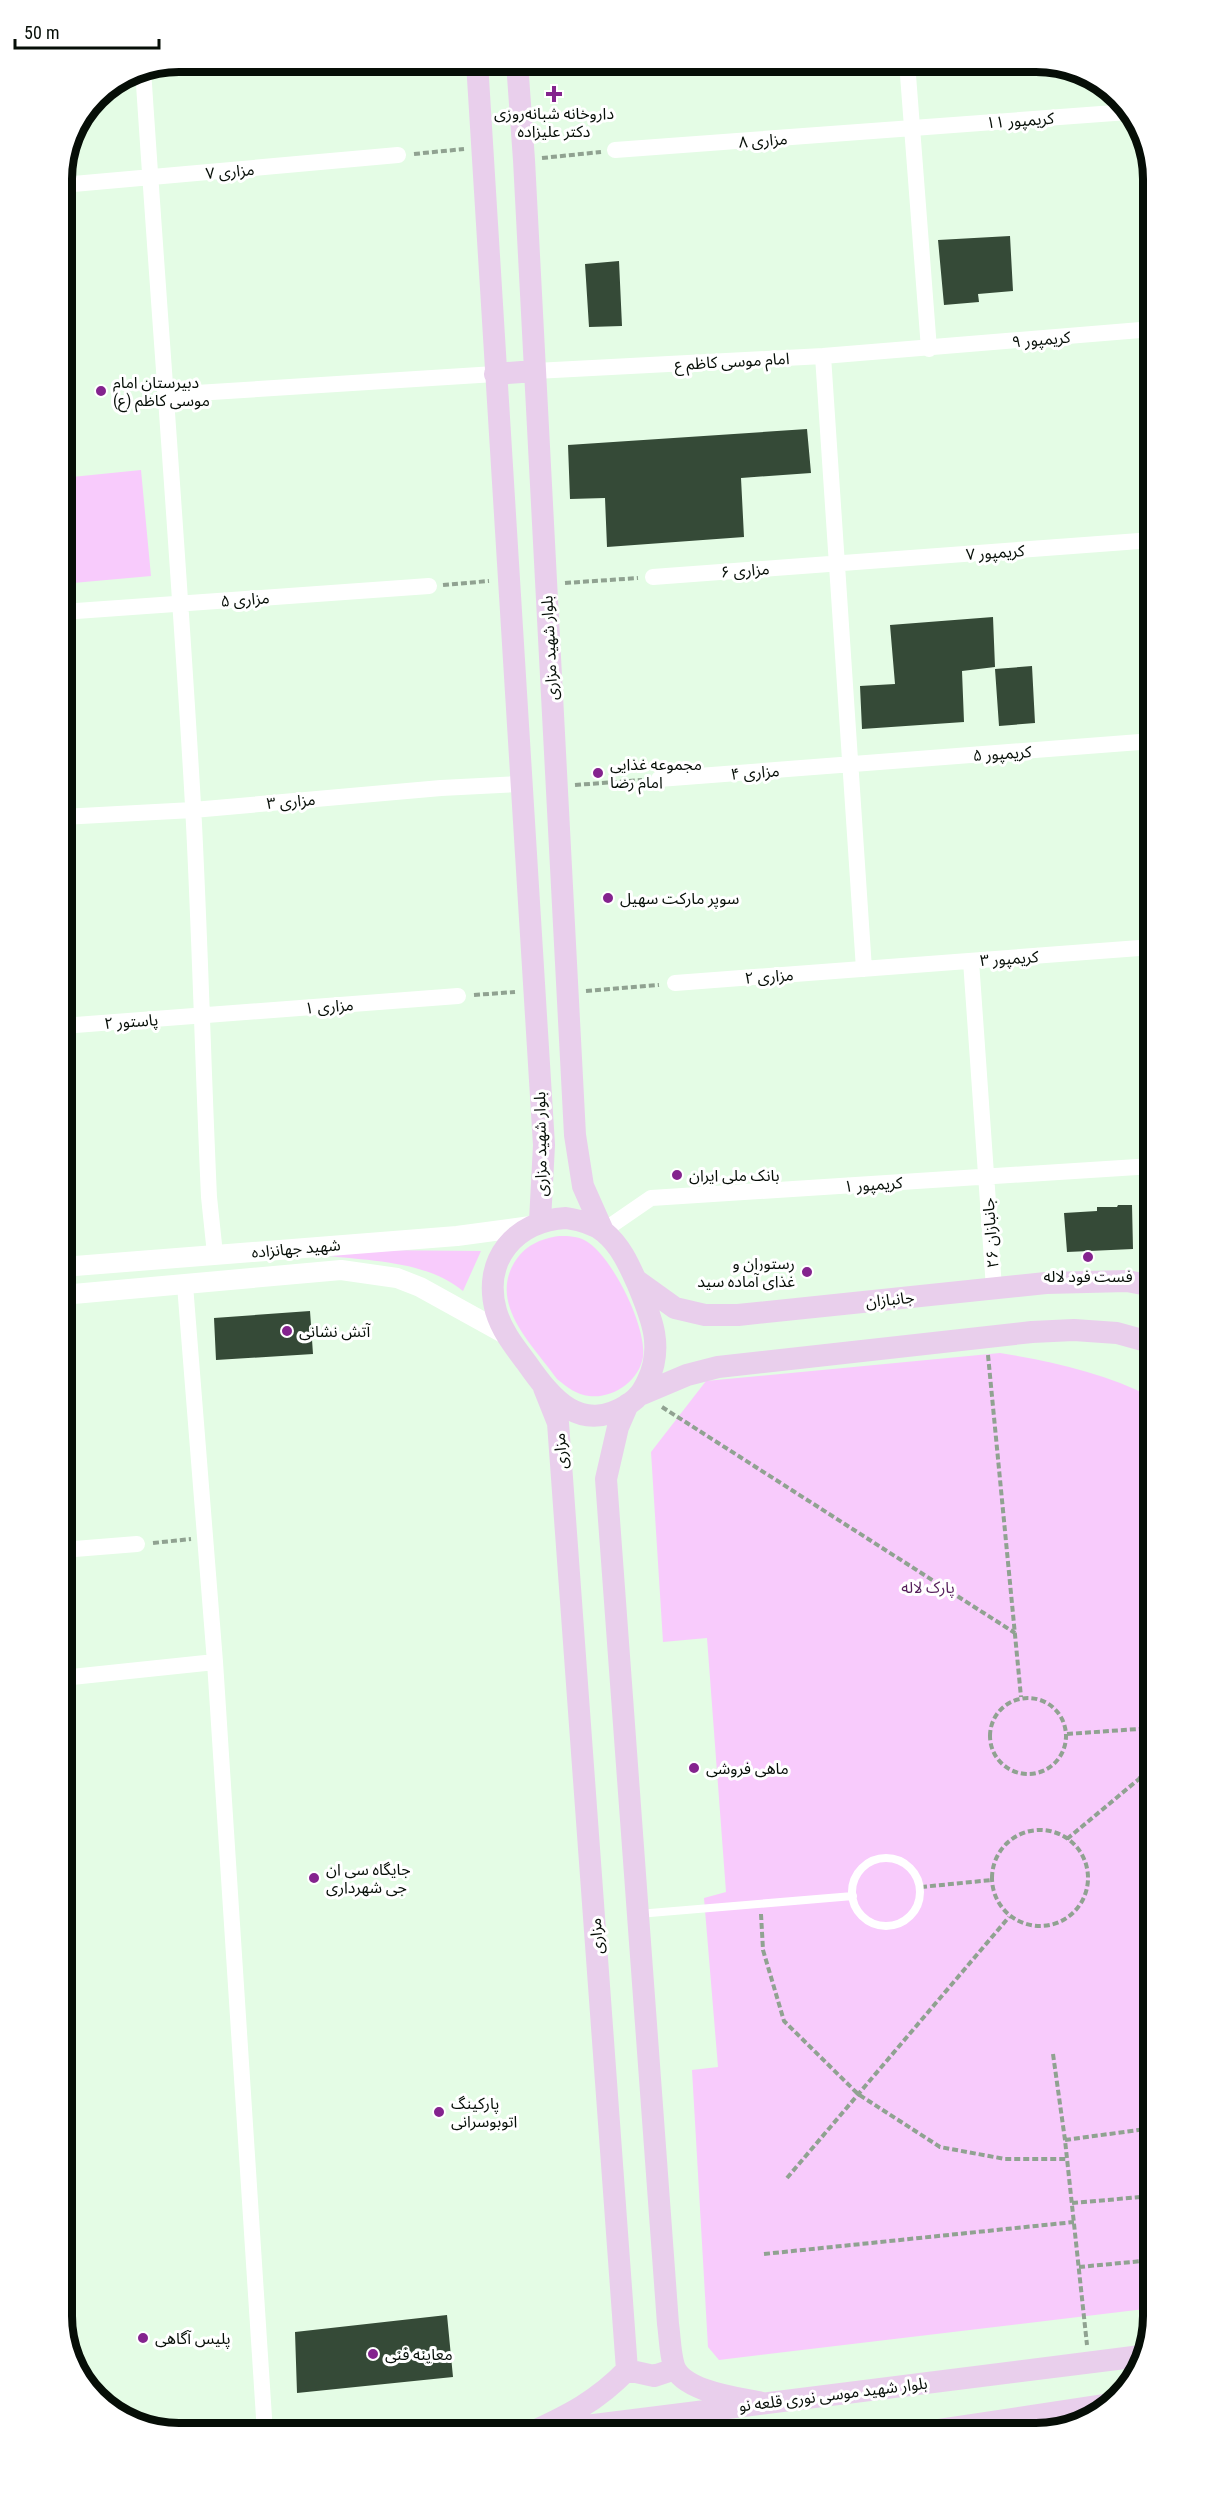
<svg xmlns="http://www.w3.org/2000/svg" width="1215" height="2495" font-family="'Roboto Condensed','Noto Sans Arabic',sans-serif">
  <rect width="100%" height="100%" fill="#e4fce5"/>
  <path fill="#f8cbfc" d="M141,470l10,106 -89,8v-106z
    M559,1236c10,0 18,0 27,5 26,15 61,86 57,116 -4,24 -30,42 -54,39 -12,-1 -22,-9 -32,-17 -23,-33 -68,-73 -43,-116 11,-18 26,-24 45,-27z
    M366,1250l115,1 -18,40c-38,-31 -95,-30 -143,-36z
    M1000,1353c54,9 105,20 153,45v910l-434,52 -11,-13 -16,-277 26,-3 -14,-169 22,-6 -19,-254 -44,4 -12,-190 55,-71z"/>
  <path fill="#354a37" d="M1010,236l3,55 -35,3 1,8 -35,3 -6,-65z
    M619,261l3,65 -33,1 -4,-63z
    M807,429l4,44 -70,5 3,59 -137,10 -2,-49 -35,1 -2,-54z
    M993,617l2,50 -33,4 2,51 -102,7 -2,-43 35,-2 -5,-59z
    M1032,666l3,57 -36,3 -4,-57z
    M1118,1205h14l1,44 -66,3 -3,-39 33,-2v-4h20z
    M310,1311l3,43 -97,6 -2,-42z
    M447,2315l6,62 -156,16 -2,-61z"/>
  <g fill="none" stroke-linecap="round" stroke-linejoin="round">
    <path stroke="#90a291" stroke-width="4" stroke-dasharray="6 3" stroke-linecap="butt" d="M414,154l50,-5
      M542,158l59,-6
      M565,583l73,-5
      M443,585l46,-4
      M575,785l67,-5
      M586,991l73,-6
      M474,995l41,-3
      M988,1355l33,342
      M662,1407l353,226
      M153,1543l38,-4
      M990 1736a38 38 0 1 1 76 0a38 38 0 1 1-76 0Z
      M1067,1734l86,-6
      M1139,1779l14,13
      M992 1878a48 48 0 1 1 96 0a48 48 0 1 1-96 0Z
      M1067,1839l72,-60 14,-21
      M921,1887l71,-7
      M761,1914l2,36 21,71 74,73 82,53 65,12h62
      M1053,2054l12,86 22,205
      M1065,2140l88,-12
      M787,2178l222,-261
      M1072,2203l81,-7
      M764,2254l310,-32
      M1079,2267l74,-7"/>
    <path stroke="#fff" stroke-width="8" d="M852 1892a34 34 0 1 1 68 0a34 34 0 1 1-68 0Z
      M638,1914l215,-18"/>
    <path stroke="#fff" stroke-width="16" d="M907,62l22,287
      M143,69c16,245 36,491 50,736 7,131 10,262 16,392l6,57
      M615,150l513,-38
      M62,185l336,-30
      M823,356l41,613
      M535,371l288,-15 330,-27
      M164,395l331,-21
      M653,577l500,-37
      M62,612l367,-26
      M659,779l494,-38
      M62,817l131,-7 248,-22 79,-4
      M971,961l23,327
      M675,983l478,-36
      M62,1026l396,-30
      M603,1231l48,-33 502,-32
      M185,1285l30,377 50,771
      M62,1550l75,-6
      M62,1678l153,-16"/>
    <path stroke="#fff" stroke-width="20" d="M62,1267l395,-31 74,-10
      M62,1295l279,-25 56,8 23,9 85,47"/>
    <path stroke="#e9cfec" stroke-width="22" d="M477,62l67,1083 -4,76
      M517,62l7,98 51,975 8,51 20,45
      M495,374l40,-3
      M566,1218c13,2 27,5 38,14 17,14 25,33 34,53 13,32 26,61 10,95 -5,11 -9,17 -19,24 -49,31 -77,-5 -103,-42 -12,-16 -24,-31 -30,-51 -14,-51 19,-90 70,-93z
      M636,1280l39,28 30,7h33l308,-32 81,-2 26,5
      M642,1394l45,-19 31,-8 314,-35 42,-2 43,3 36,10
      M628,1404l-10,23 -12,52 62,845c2,14 2,29 6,42 9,26 66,32 88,37
      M627,2370l27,6 21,-7
      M554,2430l587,-74
      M530,2433c39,-18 67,-32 97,-63l-69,-947 -14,-35
      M919,2433l186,-28"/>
  </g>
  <g fill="#84238e" stroke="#fff" stroke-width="2">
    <path d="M551 85h6v6h6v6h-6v6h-6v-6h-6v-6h6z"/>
    <circle cx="101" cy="391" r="6"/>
    <circle cx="598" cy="773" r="6"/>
    <circle cx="608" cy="898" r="6"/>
    <circle cx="677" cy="1175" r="6"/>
    <circle cx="1088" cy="1257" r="6"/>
    <circle cx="807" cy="1272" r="6"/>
    <circle cx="287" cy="1331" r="6"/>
    <circle cx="694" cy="1768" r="6"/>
    <circle cx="314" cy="1878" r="6"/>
    <circle cx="439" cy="2112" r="6"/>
    <circle cx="143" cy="2338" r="6"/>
    <circle cx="373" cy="2354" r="6"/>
  </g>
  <g text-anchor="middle" stroke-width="6" stroke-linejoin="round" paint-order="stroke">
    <g font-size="16" fill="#060e07" stroke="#fff" text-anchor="start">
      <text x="554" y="119" text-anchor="middle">داروخانه شبانه‌روزی<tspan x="554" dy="18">دکتر علیزاده</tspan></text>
      <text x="113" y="388">دبیرستان امام<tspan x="113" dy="18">موسی کاظم (ع)</tspan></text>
      <text x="610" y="770">مجموعه غذایی<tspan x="610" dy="18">امام رضا</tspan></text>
      <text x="620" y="904">سوپر مارکت سهیل</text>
      <text x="689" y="1181">بانک ملی ایران</text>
      <text x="795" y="1269" text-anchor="end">رستوران و<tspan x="795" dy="18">غذای آماده سید</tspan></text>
      <text x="1088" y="1282" text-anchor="middle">فست فود لاله</text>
      <text x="299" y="1337">آتش نشانی</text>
      <text x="706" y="1774">ماهی فروشی</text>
      <text x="326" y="1875">جایگاه سی ان<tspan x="326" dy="18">جی شهرداری</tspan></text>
      <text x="451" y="2109">پارکینگ<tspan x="451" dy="18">اتوبوسرانی</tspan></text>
      <text x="155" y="2344">پلیس آگاهی</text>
      <text x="385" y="2360">معاینه فنی</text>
    </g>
    <g font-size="16" fill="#060e07" stroke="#fff">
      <text transform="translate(1020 120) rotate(-4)" y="6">کریمپور ۱۱</text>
      <text transform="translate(763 140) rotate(-4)" y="6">مزاری ۸</text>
      <text transform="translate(230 171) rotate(-5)" y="6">مزاری ۷</text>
      <text transform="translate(1041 339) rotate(-5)" y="6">کریمپور ۹</text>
      <text transform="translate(732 361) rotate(-3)" y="6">امام موسی کاظم ع</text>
      <text transform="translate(995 552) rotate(-4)" y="6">کریمپور ۷</text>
      <text transform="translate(745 570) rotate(-4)" y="6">مزاری ۶</text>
      <text transform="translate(245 599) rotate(-4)" y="6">مزاری ۵</text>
      <text transform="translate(549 648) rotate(-93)" y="6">بلوار شهید مزاری</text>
      <text transform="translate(1002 753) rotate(-4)" y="6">کریمپور ۵</text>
      <text transform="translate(755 772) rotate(-4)" y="6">مزاری ۴</text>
      <text transform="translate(291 801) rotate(-5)" y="6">مزاری ۳</text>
      <text transform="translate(1009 958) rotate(-4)" y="6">کریمپور ۳</text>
      <text transform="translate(769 976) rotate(-4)" y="6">مزاری ۲</text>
      <text transform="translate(329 1006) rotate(-4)" y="6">مزاری ۱</text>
      <text transform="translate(131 1021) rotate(-4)" y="6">پاستور ۲</text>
      <text transform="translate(540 1144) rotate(-91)" y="6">بلوار شهید مزاری</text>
      <text transform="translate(873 1184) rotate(-4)" y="6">کریمپور ۱</text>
      <text transform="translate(990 1233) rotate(-94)" y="6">جانبازان ۲۶</text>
      <text transform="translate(296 1248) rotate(-5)" y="6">شهید جهانزاده</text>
      <text transform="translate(890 1299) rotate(-6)" y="6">جانبازان</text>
      <text transform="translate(560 1451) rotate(-94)" y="6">مزاری</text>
      <text transform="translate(596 1936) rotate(-94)" y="6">مزاری</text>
      <text transform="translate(833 2394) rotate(-7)" y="6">بلوار شهید موسی نوری قلعه نو</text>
    </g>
    <g font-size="16" fill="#561f5b" stroke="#fff">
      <text x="928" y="1593">پارک لاله</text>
    </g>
  </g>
  <path d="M0 0H1215V2495H0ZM179 72H1036A107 107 0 0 1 1143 179V2316A107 107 0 0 1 1036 2423H179A107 107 0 0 1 72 2316V179A107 107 0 0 1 179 72Z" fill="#fff" fill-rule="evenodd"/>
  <path fill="none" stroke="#060e07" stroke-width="8" d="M179 72H1036A107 107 0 0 1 1143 179V2316A107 107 0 0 1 1036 2423H179A107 107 0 0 1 72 2316V179A107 107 0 0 1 179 72Z"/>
  <path d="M15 39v9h144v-9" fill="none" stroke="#060e07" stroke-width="3"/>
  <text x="24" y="39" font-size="18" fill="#060e07" stroke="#ffffff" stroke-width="4.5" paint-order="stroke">50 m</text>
</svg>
